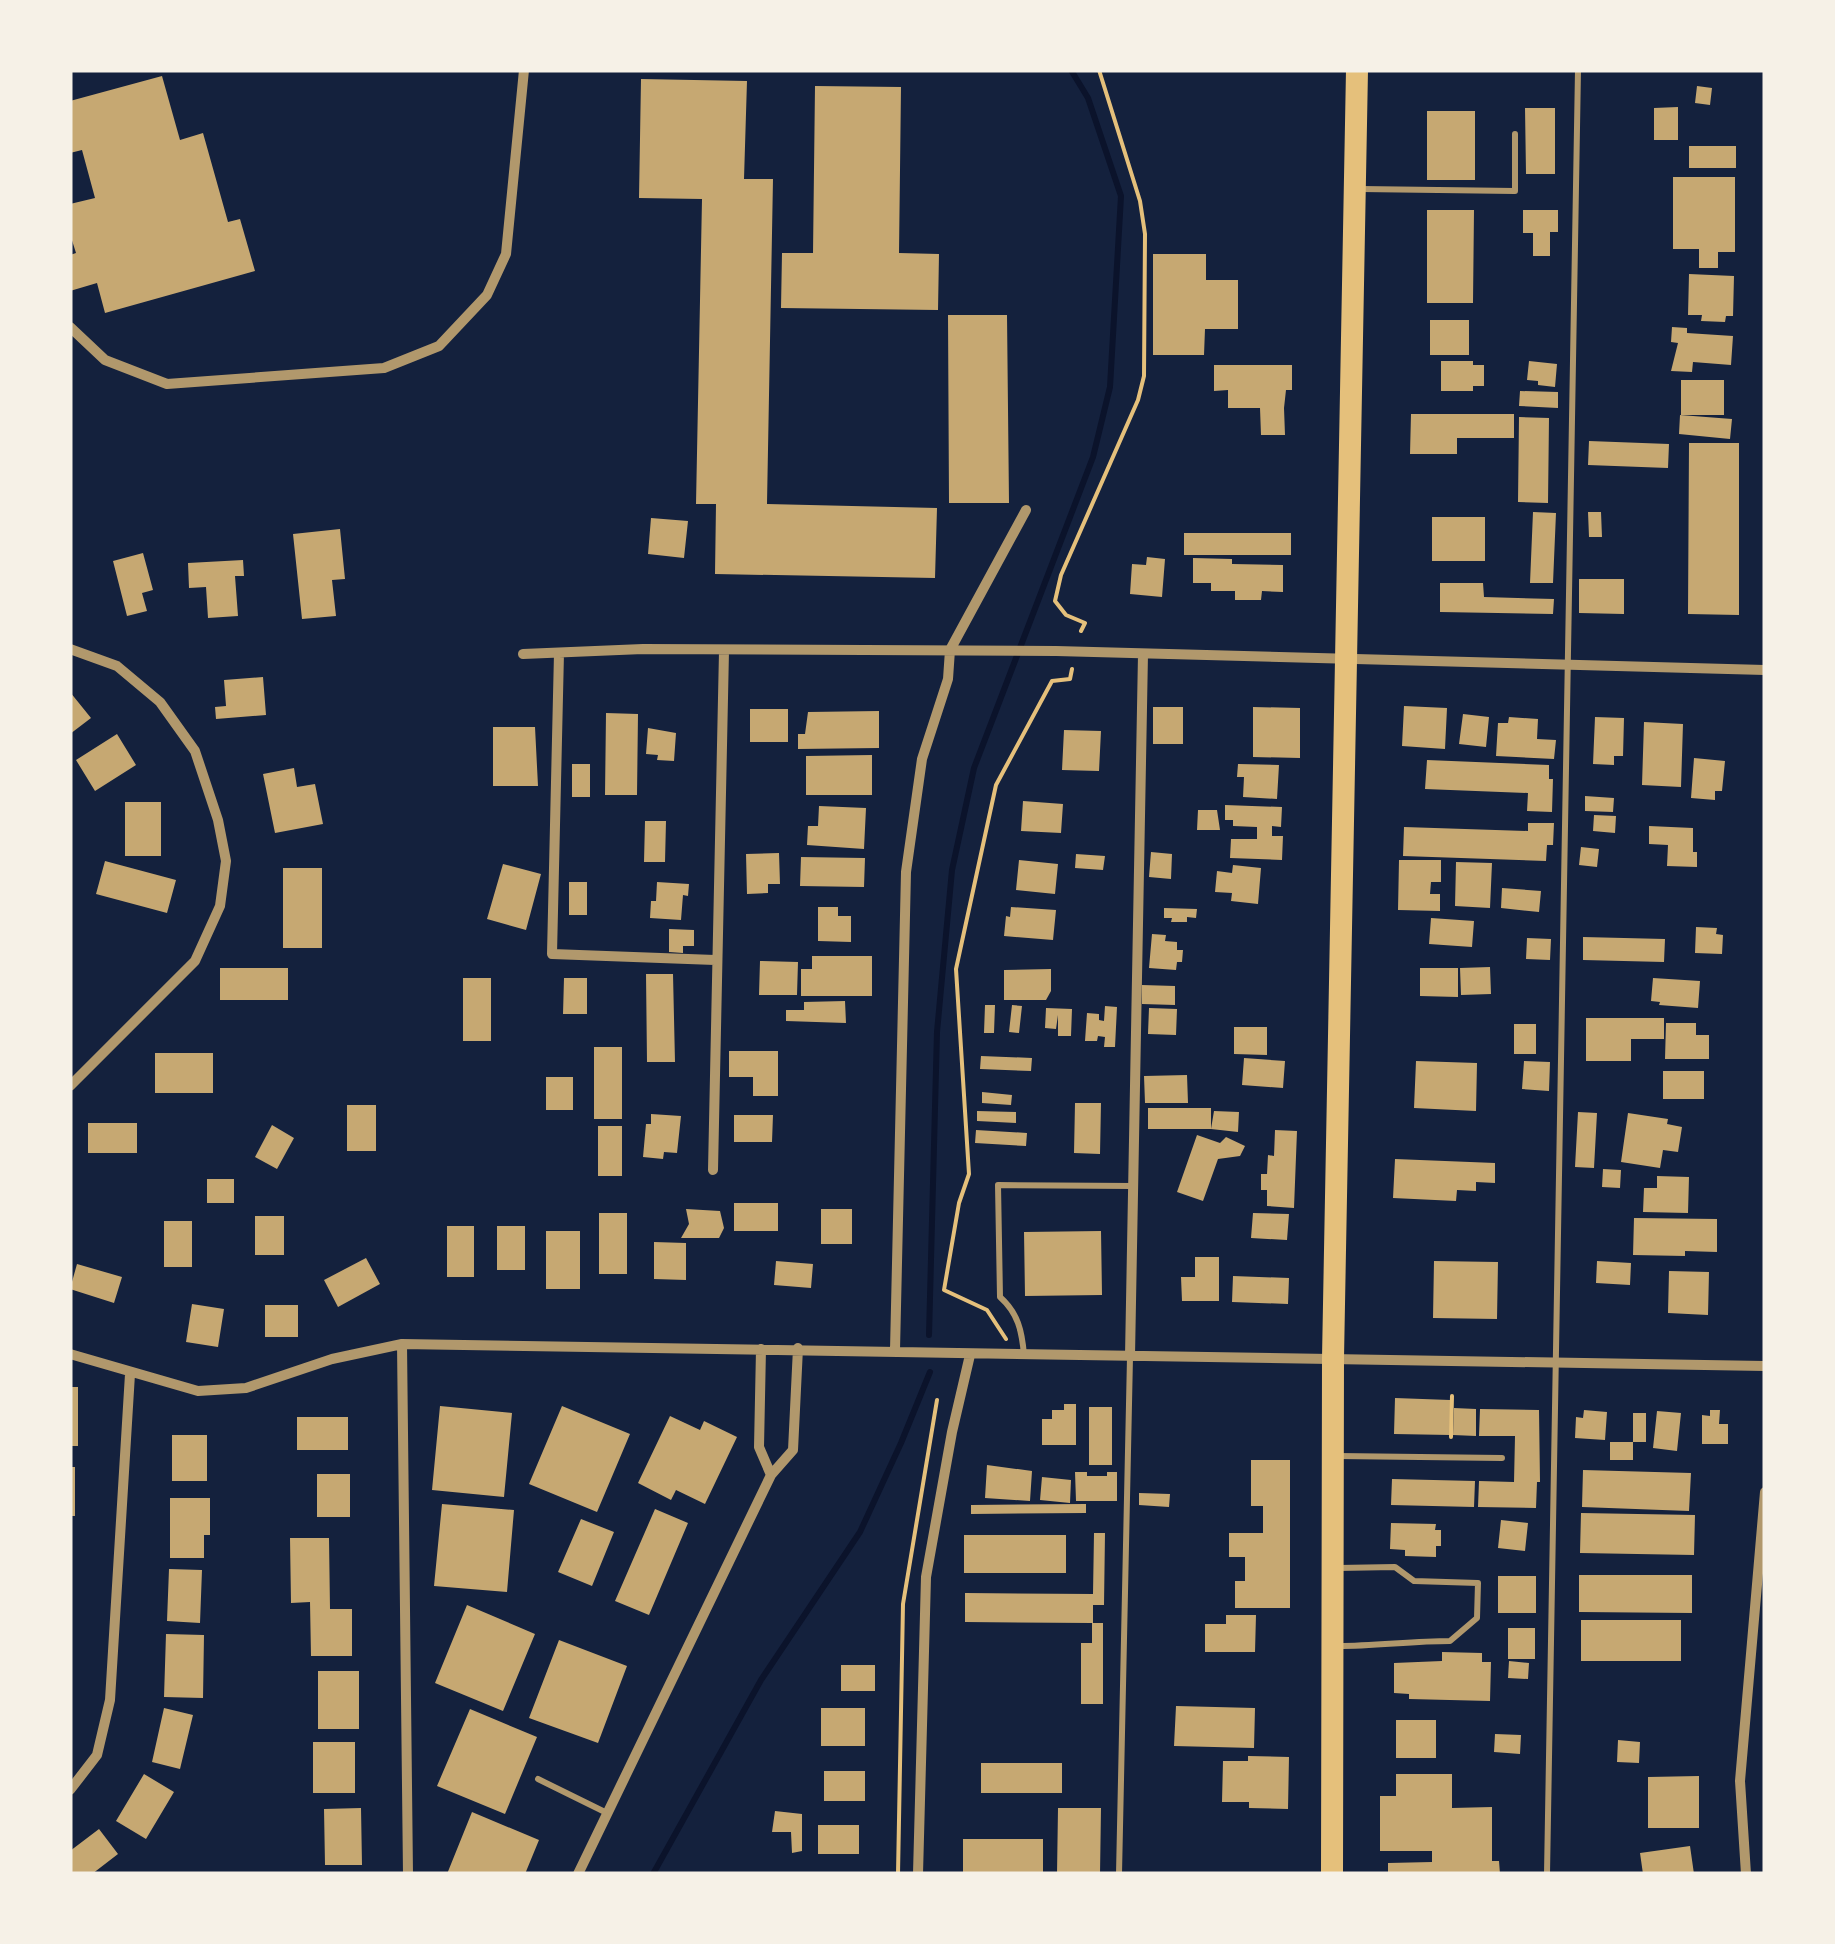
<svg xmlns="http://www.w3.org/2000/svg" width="1835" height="1944" font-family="Barlow,sans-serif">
  <rect width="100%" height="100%" fill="#14213d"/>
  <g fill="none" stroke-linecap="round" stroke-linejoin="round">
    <path stroke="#0b132b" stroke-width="6" d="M929,1335l8,-303 15,-162 22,-102 119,-311 17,-70 11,-191 -33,-98 -17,-28
      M653,1874l108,-194 99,-148 41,-89 29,-71"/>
  </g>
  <path fill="#c6a872" d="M162,76l18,64 23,-7 25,89 12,-3 15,52 -150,42 -8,-30 -27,8v-36l6,-2 -6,-19v-30l25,-6 -13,-48 -12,3v-52z
    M641,79l106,2 -3,98h29l-6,325 170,4 -2,70 -220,-4 1,-70h-20l6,-305 -63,-1z
    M815,86l86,1 -2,166 40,1 -1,56 -157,-2 1,-55h31z
    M1697,86l15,2 -2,17 -15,-2z
    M1678,107v33h-24v-32z
    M1525,108h30v66h-29z
    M1427,111h48v69h-48z
    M1689,146h47v22h-47z
    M1673,177h62v75h-17v16h-19v-19h-26z
    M1427,210h47l-1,93h-46z
    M1523,210h35v22h-8v24h-17v-23h-10z
    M1153,254h53v26h32v49h-33l-1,26h-51z
    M1689,274l45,2 -1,40h-7l-1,6 -24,-1 1,-6h-14z
    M948,315h59l2,188h-60z
    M1430,320h39v35h-39z
    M1672,327l15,1v5l46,3 -2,29 -38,-3 -1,10 -21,-1 7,-28 -7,-1z
    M1441,361h32v4h11v21h-11v5h-32z
    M1529,361l28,3 -2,23 -17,-2v-4l-11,-1z
    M1214,365h78v25h-6l-2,18 1,27h-24l-1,-27h-32v-18l-14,1z
    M1681,380h43v35h-43z
    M1520,391l38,1v16l-39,-2z
    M1411,414h103v24h-57v16h-47z
    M1680,415l52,4 -2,20 -51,-5z
    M1519,417l30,1 -1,85 -30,-1z
    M1589,441l80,3 -1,24 -80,-3z
    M1689,443h50v172l-51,-1z
    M1533,512l23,1 -3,70h-23z
    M1588,512h13l1,25h-13z
    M1432,517h53v44h-53z
    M651,518l37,3 -4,37 -36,-4z
    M340,529l5,50 -13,1 4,36 -34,3 -9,-85z
    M1184,533h107v22h-107z
    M143,553l10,37 -11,3 5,18 -20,5 -14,-55z
    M1147,557l18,2 -3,38 -32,-3 2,-30 14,1z
    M1193,558l39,1v5l51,1v27l-21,-1 -1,9h-26v-9h-24v-8h-18z
    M243,560l1,16h-9l3,40 -30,2 -2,-31 -17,1 -1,-25z
    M1579,579h45v35l-45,-1z
    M1440,583h43l1,14 70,2 -1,15 -113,-2z
    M263,677l3,38 -50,4 -1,-12 11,-1 -2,-26z
    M70,692l21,26 -21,16z
    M1404,706l43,2 -2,41 -43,-3z
    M1153,707h30v37h-30z
    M1253,707l47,1v50l-47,-1z
    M750,709h38v33h-38z
    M879,711v37l-81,1v-15h7l3,-22z
    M606,713l32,1 -1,81h-32z
    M1463,714l26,3 -3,30 -27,-3z
    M1509,717l29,2 -1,20 19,1 -2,19 -58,-3 2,-33h10z
    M1595,717l29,1 -1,38h-9v9l-21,-1z
    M1644,722l39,2 -2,63 -39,-2z
    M493,727h42l3,59h-45z
    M648,728l28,5 -2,28 -17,-1 1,-5 -12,-1z
    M1064,730l37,1 -2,40 -37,-1z
    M117,734l19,31 -41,26 -19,-31z
    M872,755v40h-66v-39z
    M1694,758l31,3 -3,30h-7v9l-24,-2z
    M1427,760l122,5v14h4l-1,33 -25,-1 1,-18 -103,-4z
    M572,764h18v33h-18z
    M1238,764l41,1 -2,34 -34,-2 1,-20h-7z
    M294,768l3,19 18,-3 8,40 -48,9 -12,-59z
    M1585,796l29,2 -1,14 -28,-1z
    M1023,801l40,3 -2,29 -40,-2z
    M125,802h36v54h-36z
    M1225,805l57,2 -1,20 -9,-1v10h11l-1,24 -52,-2 1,-19h26v-12l-24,-1v-6h-8z
    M819,806l47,2 -2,41 -57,-4 1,-19h10z
    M1198,810h19l3,20h-23z
    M1594,815l22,1 -1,17 -22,-2z
    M645,821h21l-1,41h-21z
    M1528,823h26l-1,22h-6l-1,16 -143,-5 1,-29 124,4z
    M1649,826l44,2v24h4v15l-30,-1 1,-21 -19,-1z
    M1581,847l18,2 -2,18 -18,-2z
    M1151,852l21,2 -1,25 -22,-2z
    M779,853l1,31h-12v9l-21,1 -1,-40z
    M1076,854l29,2 -2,14 -28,-2z
    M801,857l64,1 -1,29 -64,-1z
    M1019,860l39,4 -3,30 -39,-4z
    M1399,860h42v22h-10l-1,12h10v17l-42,-1z
    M105,861l71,19 -9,33 -71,-19z
    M1456,862l36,1 -2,45 -35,-2z
    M503,864l38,10 -15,56 -39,-11z
    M1233,865l28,3 -3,36 -27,-3 1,-8 -17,-1 2,-21 15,2z
    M283,868h39v80h-39z
    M569,882h18v33h-18z
    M657,882l32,2 -1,12 -5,-1 -2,25 -31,-2 1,-17h5z
    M1502,888l39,3 -2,21 -38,-4z
    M818,907h20v9h13v26l-33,-1z
    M1011,907l45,3 -3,30 -49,-4 2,-20 4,1z
    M1164,908l33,1 -1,9 -9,-1v5h-16l1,-4h-8z
    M1431,918l43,3 -2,26 -43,-3z
    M1696,927l21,1 -1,6 7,1 -1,19 -27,-1z
    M669,929l25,1v16h-11v7l-14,-1z
    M1152,934l14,1 -1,6 12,1v8h6l-1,12h-5l-1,8 -27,-2z
    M1583,937l82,2 -1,23 -81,-2z
    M1527,938l24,1 -1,21 -24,-1z
    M812,956h60v40h-71v-27h11z
    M760,961l38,1 -1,33h-38z
    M1490,967l1,27 -30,1 -1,-27z
    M220,968h68v32h-68z
    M1420,968h38v29l-38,-1z
    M1051,969v22l-5,9h-42v-30z
    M646,974h27l2,88h-28z
    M463,978h28v63h-28z
    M564,978h23v36h-24z
    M1653,978l47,3 -2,27 -39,-3 1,-3 -9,-1z
    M1142,985l33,1v19l-33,-1z
    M845,1001l1,22 -60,-2v-11h18v-8z
    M985,1005h10l-1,28h-10z
    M1012,1005l10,1 -3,27 -10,-1z
    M1105,1006l12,1 -2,40h-11l1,-10 -7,-1 -1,5h-12l2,-28 12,1v6l5,1z
    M1046,1008l26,1 -1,27h-13v-21l-2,14 -11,-1z
    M1149,1008l28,1 -1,26 -28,-1z
    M1586,1018h78v21h-33v22h-45z
    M1666,1023h30v12h13v24h-44z
    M1514,1024h22v30h-22z
    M1234,1027h33v28l-33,-1z
    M594,1047h28v72h-28z
    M729,1051h49v45h-25v-19h-24z
    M155,1053h58v40h-58z
    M981,1056l51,2 -1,13 -51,-2z
    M1244,1058l41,3 -2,27 -41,-3z
    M1416,1061l61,2 -1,48 -62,-3z
    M1524,1061l26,1 -1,29 -27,-2z
    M1663,1071h41v28h-41z
    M1187,1075l1,28h-43l-1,-27z
    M546,1077h27v33h-27z
    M982,1092l30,3 -1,10 -29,-2z
    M1075,1103h26l-1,51 -26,-1z
    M347,1105h29v46h-29z
    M1148,1108h63v21h-63z
    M977,1111l39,1v11l-39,-2z
    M1214,1111l25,1 -1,20 -27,-3z
    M1578,1112l19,1 -3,55 -19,-1z
    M1628,1113l40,6 -1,5 15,3 -4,25 -15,-2 -3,18 -39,-6z
    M651,1114l30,2 -4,37 -13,-1 -1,7 -20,-2 3,-33h5z
    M734,1115h39l-1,27h-38z
    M88,1123h49v30h-49z
    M272,1125l22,13 -17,31 -22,-12z
    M598,1126h24v50h-24z
    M976,1130l51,3 -1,13 -51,-3z
    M1275,1130l22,1 -3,77 -27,-2v-16h-6v-16h6l1,-19 6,1z
    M1197,1135l23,8 6,-6 19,9 -5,10 -22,3 -15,42 -26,-9z
    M1395,1159l100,4v20l-19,-1v9l-19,-1 -1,11 -63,-3z
    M1603,1169l18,1 -1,18 -18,-1z
    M1657,1176l32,1 -1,36 -45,-1 1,-24h13z
    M207,1179h27v24h-27z
    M734,1203h44v28h-44z
    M686,1209l34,2 4,17 -5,10h-38l8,-14z
    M821,1209h31v35h-31z
    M599,1213h28v61h-28z
    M1253,1213l36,1 -2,26 -36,-2z
    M255,1216h29v39h-29z
    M1634,1218l83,1v33l-32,-1v5l-52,-1z
    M164,1221h28v46h-28z
    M447,1226h27v51h-27z
    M497,1226h28v44h-28z
    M546,1231h34v58h-34z
    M1101,1231l1,64 -77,1 -1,-64z
    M654,1242l32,1v37l-32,-1z
    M1195,1257h24v44h-37l-1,-24h14z
    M366,1258l14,26 -42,23 -14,-27z
    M776,1261l37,3 -2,24 -37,-3z
    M1434,1261l64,1 -1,57 -64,-1z
    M1597,1261l34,2 -1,22 -34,-2z
    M77,1264l45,13 -8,26 -44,-14z
    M1669,1271l40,1 -1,43 -40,-2z
    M1233,1276l56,2 -1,26 -56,-2z
    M192,1304l32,5 -6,38 -32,-5z
    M265,1305h33v32h-33z
    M70,1387h8v59h-8z
    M1395,1398l55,2v35l-56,-1z
    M1064,1404h12v41h-34v-26h10v-9h12z
    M440,1406l72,7 -8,84 -72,-7z
    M562,1406l68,28 -33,78 -68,-28z
    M1089,1407h23v58h-23z
    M1454,1408l22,1v27l-23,-1z
    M1480,1409l59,1 1,72h-3l-1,26 -58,-1 1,-26 35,1 1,-46h-36z
    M1584,1410l23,2 -2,28 -30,-2 1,-21 7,1z
    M1710,1410h10l-1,14h9v20h-26v-29l8,1z
    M1657,1411l24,2 -4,38 -24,-3z
    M1633,1413h13v29h-13v18h-23v-18h23z
    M670,1416l30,14 4,-9 33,16 -32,67 -29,-14 -5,10 -33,-17z
    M297,1417h51v33h-51z
    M172,1435h35v46h-35z
    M1251,1460h39v148h-55v-27h10v-24h-16v-24h34v-27h-12z
    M987,1465l45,6 -2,30 -45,-3z
    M70,1467h5v49h-5z
    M1583,1470l108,3 -2,38 -107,-4z
    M1075,1472h12v4h20v-4h10v29h-41z
    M317,1474h33v43h-33z
    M1042,1477l29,3 -1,23 -30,-3z
    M1392,1479l83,2 -1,26 -83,-2z
    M1139,1493l31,1 -1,13 -30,-2z
    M170,1498h40v37h-6v23h-34z
    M442,1504l72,6 -7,82 -73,-6z
    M1086,1504v9l-115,1v-9z
    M655,1509l33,14 -39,92 -34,-14z
    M1581,1513l114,2 -1,40 -114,-2z
    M581,1519l33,13 -22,54 -34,-14z
    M1501,1520l27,3 -3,28 -27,-3z
    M1391,1523l45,1 -1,6h6v16h-5v11l-31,-1v-6l-15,-1z
    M1094,1533h11l-1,72h-11v18h10v81h-22v-61h11v-20l-127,-1v-29l128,1z
    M964,1535h102v38h-102z
    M290,1538h39l1,71h22v47h-41l-1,-54 -19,1z
    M169,1569l33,1 -2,53 -33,-2z
    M1579,1575h113v38l-113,-1z
    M1498,1576h38v37h-38z
    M467,1605l68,29 -32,77 -68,-28z
    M1226,1615h30l-1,37h-50v-28h21z
    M1581,1620h100v41h-100z
    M1508,1628h27v31h-27z
    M166,1634l38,1 -1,63 -39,-1z
    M559,1640l68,26 -29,77 -69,-25z
    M1442,1652l40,1v9h9l-1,39 -81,-2v-5l-15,-1v-30l48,-2z
    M1509,1661l20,2 -1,16 -20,-1z
    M841,1665h34v26h-34z
    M318,1671h41v58h-41z
    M1176,1706l79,2 -1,40 -80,-2z
    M164,1708l29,7 -13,54 -28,-7z
    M821,1708h44v38h-44z
    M470,1709l67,28 -32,77 -68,-28z
    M1396,1720h40v38h-40z
    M1495,1734l26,1 -1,19 -26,-2z
    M1618,1740l22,2 -1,21 -22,-1z
    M313,1742h42v51h-42z
    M1248,1756l41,1 -1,52 -39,-1v-6h-27l1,-41h25z
    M981,1763h81v30h-81z
    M824,1771h41v30h-41z
    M144,1774l30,18 -28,47 -30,-18z
    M1396,1774h56v34l40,-1v54h7l1,13h-112v-11l44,-1v-11h-52v-55h16z
    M1699,1776v52h-51v-51z
    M361,1808l1,57h-37l-1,-56z
    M1058,1808h43l-1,66h-43z
    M775,1811l27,3v37l-10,2 -1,-21h-19z
    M472,1812l67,28 -14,34h-78z
    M818,1825h41v29h-41z
    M99,1829l19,25 -26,20h-22v-23z
    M963,1839h80v35h-80z
    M1690,1846l4,28h-51l-3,-21z"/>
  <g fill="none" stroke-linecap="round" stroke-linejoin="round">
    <path stroke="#e5c07b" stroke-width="4" d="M1081,631l4,-8 -19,-8 -11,-14 6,-26 77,-175 6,-24 1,-142 -5,-33 -41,-131
      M1006,1339l-19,-29 -43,-20 15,-87 10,-29 -13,-205 40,-184 56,-104 18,-2 2,-10
      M1451,1437l1,-41
      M898,1874l5,-270 34,-204"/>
    <path stroke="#b1986c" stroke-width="6" d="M1361,189l154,2v-57
      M1024,1355c-2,-24 -6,-42 -24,-58l-2,-112 135,1
      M1338,1456l164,2
      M1338,1568l57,-1 19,14 64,2 -1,35 -27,23c-38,0 -74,5 -112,5
      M538,1779l69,34
      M1119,1874l11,-517
      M1547,1874l31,-1804"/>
    <path stroke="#b1986c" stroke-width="10" d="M70,327l35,33 62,24 217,-16 55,-22 48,-51 19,-41 18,-184
      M70,649l47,17 43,36 35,49 23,69 8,41 -6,45 -25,55 -125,125
      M559,653l-7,301 163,6
      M523,654l120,-5 413,2 709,19
      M713,1170l11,-519
      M402,1344l6,530
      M761,1349l-2,98 12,28
      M895,1350l11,-478 16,-113 26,-80 2,-29 76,-140
      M70,1354l128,37 48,-3 86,-29 70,-15 1363,22
      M1130,1356l13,-702
      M70,1790l27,-35 13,-55 20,-326
      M578,1874l193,-399 22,-25 5,-102
      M918,1874l8,-297 26,-145 18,-77
      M1746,1874l-6,-93 25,-289"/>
    <path stroke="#e5c07b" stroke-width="22" d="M1332,1874l1,-516 24,-1288"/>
  </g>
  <rect width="1835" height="1944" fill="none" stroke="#f6f1e7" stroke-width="145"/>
</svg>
